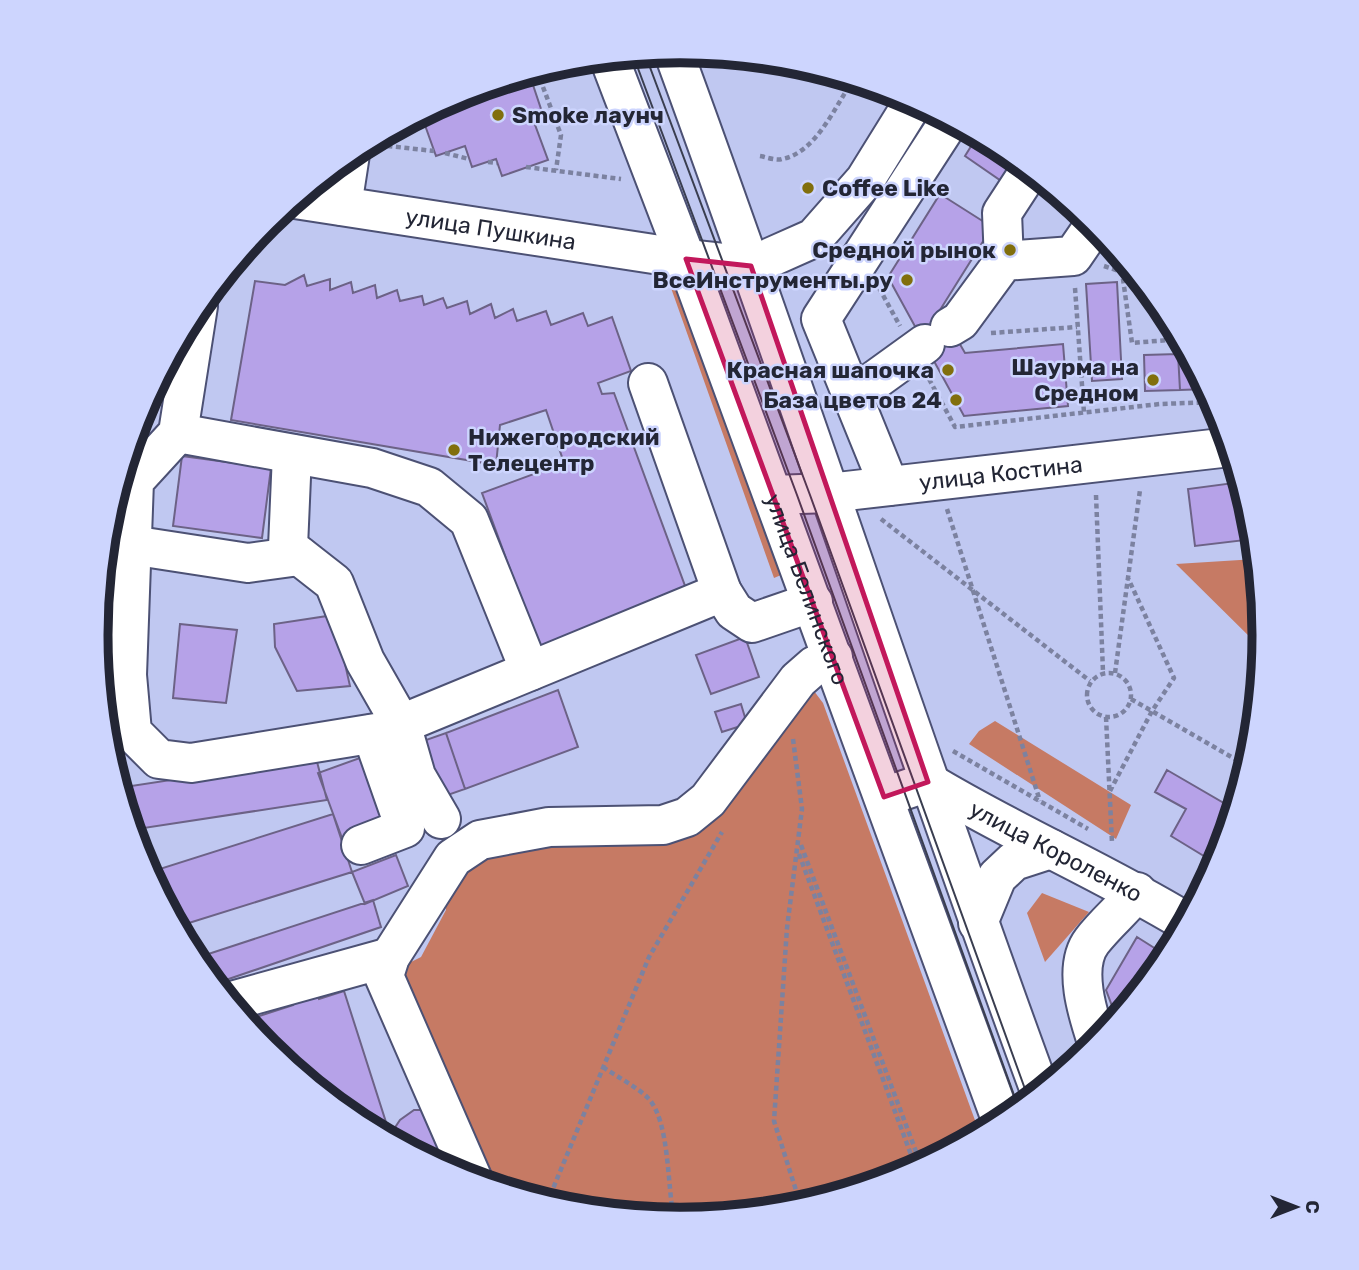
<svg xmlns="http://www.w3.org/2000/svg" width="1359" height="1270" font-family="Rubik,sans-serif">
  <rect width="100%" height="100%" fill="#c0c8f1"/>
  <path fill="#c67a64" d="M686,280l102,292 -14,6 -103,-290z
    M1256,559l6,90 -86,-85z
    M814,691l9,12 157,431 -77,41 -110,33 -114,11 -114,-11 -69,-21 -97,-219 22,-11 25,-47 -3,-16 33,-40 187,-19z
    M995,721l136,84 -15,34 -147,-95 10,-13z
    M1042,893l47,19 -44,50 -18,-49z"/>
  <path fill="#b6a2e8" stroke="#6c6286" stroke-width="2" d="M529,73l15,45 -10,4 14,38 -46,16 -6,-17 -24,8 -7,-21 -29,10 -15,-42 35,-19z
    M978,135l26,14 20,16 -14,22 -45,-31z
    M940,194l52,33 -52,83 10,17 15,26 98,-9 5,62 -104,10 -76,-139z
    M304,275l3,11 23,-7v11l21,-8 2,11 22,-8 2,13 20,-8 3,11 22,-5 2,9 19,-7 4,10 20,-7 3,13 21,-10 4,14 18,-9 4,12 29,-10 5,14 32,-12 5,13 24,-9 19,54 -33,12 4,11 12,-1 74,201 -149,54 -57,-155 82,-30 -18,-53 -46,15 -4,40 -265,-45 24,-139 30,4z
    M1117,282l5,97 -30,2 -6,-97z
    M1188,353l19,36 -27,1 -2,-36z
    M1178,354l2,36 -35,1 -1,-36z
    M182,456l89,12 -9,70 -89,-12z
    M1241,482l13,57 -59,7 -7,-57z
    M334,615l16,71 -53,5 -22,-44 -1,-23z
    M180,624l57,6 -11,73 -53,-5z
    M745,637l14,40 -48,17 -15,-39z
    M558,690l20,57 -113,42 -19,-56z
    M741,704l6,20 -25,8 -7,-20z
    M446,733l19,56 -23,8 -19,-56z
    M371,754l23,64 -52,20 -24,-65z
    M316,758l11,42 -196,30 -13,-42z
    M1167,770l67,39 -17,55 -46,-28 15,-27 -31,-17z
    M333,814l19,58 -176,55 -29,-54z
    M396,855l12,31 -43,18 -13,-32z
    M373,900l8,27 -167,57 -21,-25z
    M1137,937l30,19 -50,63 -11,-29z
    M315,986l4,13 25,-8 48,150 -37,-20 -89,-73 -22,-27 49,-16 -4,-11z
    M414,1110h10l33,65 -65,-34 -2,-6 10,-15z"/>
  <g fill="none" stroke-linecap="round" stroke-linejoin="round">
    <g stroke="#4c5174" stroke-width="42">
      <g id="minor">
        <path id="s1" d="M295,199l391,60"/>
        <path d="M342,206l8,-52"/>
        <path d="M1004,261l-2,-48 28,-43"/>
        <path d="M198,306l-20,127 -44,48 -7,194 5,57 27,27 32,4 191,-31 340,-140 12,19 18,12 61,-21"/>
        <path d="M950,327l10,-6 44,-60 69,-5 22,-32"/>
        <path d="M648,383l74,209"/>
        <path d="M853,396l72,-52"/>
        <path d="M178,433l194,35 57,19 40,33 61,151"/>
        <path d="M292,454l-4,93 46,36 31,78 36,63 15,52 25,43"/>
        <path d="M889,486l-68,-167 129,-199"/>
        <path id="s2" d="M773,495l56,-2 401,-46"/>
        <path d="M131,545l117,18 51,-7"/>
        <path id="s3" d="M884,797l44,-15c84,51 174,89 258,140"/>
        <path d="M361,845l44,-17 -33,-94"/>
        <path d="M978,923l19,-46 17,-16 37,-12"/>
        <path d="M228,1002l162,-45"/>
        <path d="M1097,1042c-9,-27 -25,-75 -5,-101 13,-17 31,-32 45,-49"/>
        <path d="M473,1180l-89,-204 6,-19 63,-99 27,-18 69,-13 114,-2 24,-8 21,-17 90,-120 16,-14 19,-9"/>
      </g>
    </g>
    <g stroke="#4c5174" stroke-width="42">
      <g id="major">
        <path d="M673,51c127,345 240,695 367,1040"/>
        <path id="s4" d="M609,58l77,201 316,863"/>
        <path d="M686,259l65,7 63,-28 51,-58 49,-79"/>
      </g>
    </g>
    <path stroke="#7c82a0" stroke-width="4.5" stroke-dasharray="5 3.5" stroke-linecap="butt" d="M537,71l24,64 -5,35
      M379,145l55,6
      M445,153l24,6
      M760,156c6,1 16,5 22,3 34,-6 54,-54 71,-79
      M488,162l9,1
      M526,167l95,12
      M1104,266l18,6 10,71 48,-4
      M879,288l21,38
      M1075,288l9,125
      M991,333l86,-6
      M929,379l26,48 205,-23 54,-2
      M1096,495l7,177
      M947,509l93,292
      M881,519l209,162
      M1087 695a22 22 0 1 1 44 0a22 22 0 1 1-44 0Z
      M1115,673l25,-183
      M1131,699l116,67
      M1106,717l6,126
      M793,739l9,70 -15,119 -13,193 27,85
      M953,751l135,78
      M1110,791l42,-80 22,-33 -46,-100
      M801,845l120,320
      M799,854l117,314
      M603,1067c14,10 33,19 45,31 22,23 19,88 26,121
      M547,1203l102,-246 73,-125"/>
    <use href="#minor" stroke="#fff" stroke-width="38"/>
    <use href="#major" stroke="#fff" stroke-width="38"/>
    <path stroke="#3a3e50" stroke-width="2" d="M645,54l165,441 219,605
      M633,55l164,440 222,614"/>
  </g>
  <path fill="#c2185b" fill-opacity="0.2" stroke="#c2185b" stroke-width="5" stroke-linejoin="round" d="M686,259l65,7 177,516 -44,15z"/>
  <g fill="#816f0d" stroke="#cdd5fe" stroke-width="2.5">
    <circle cx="498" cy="115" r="7"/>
    <circle cx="808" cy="188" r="7"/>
    <circle cx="1010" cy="250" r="7"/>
    <circle cx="907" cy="280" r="7"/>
    <circle cx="948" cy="370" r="7"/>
    <circle cx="1153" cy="380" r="7"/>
    <circle cx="956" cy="400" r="7"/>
    <circle cx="454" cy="450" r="7"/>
  </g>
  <g text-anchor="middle" stroke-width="5" stroke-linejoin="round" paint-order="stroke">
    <g font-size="23" font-weight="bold" fill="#232635" stroke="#cdd5fe" text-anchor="end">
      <text x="512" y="123" text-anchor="start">Smoke лаунч</text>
      <text x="822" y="196" text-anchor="start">Coffee Like</text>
      <text x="996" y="258">Средной рынок</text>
      <text x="893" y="288">ВсеИнструменты.ру</text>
      <text x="1139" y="375">Шаурма на<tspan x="1139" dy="26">Средном</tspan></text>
      <text x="934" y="378">Красная шапочка</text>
      <text x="942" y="408">База цветов 24</text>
      <text x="468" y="445" text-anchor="start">Нижегородский<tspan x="468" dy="26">Телецентр</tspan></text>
    </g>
    <g font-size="23" fill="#232635" stroke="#cdd5fe">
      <text dy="8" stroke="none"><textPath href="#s1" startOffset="198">улица Пушкина</textPath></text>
      <text dy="8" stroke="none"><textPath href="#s2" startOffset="229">улица Костина</textPath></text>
      <text dy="8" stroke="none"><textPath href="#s4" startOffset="567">улица Белинского</textPath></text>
      <text dy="8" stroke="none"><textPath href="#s3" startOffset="192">улица Короленко</textPath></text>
    </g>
  </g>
  <path d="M0 0H1359V1270H0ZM108 635a572 572 0 1 1 1144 0a572 572 0 1 1-1144 0Z" fill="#cdd5fe" fill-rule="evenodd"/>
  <path fill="none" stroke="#232635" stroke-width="9" d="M108 635a572 572 0 1 1 1144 0a572 572 0 1 1-1144 0Z"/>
  <g transform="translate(1296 1207) rotate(90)" stroke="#cdd5fe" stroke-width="5" paint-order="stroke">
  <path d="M0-5L12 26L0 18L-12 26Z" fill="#232635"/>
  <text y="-10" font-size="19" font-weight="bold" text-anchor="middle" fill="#232635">С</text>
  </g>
</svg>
